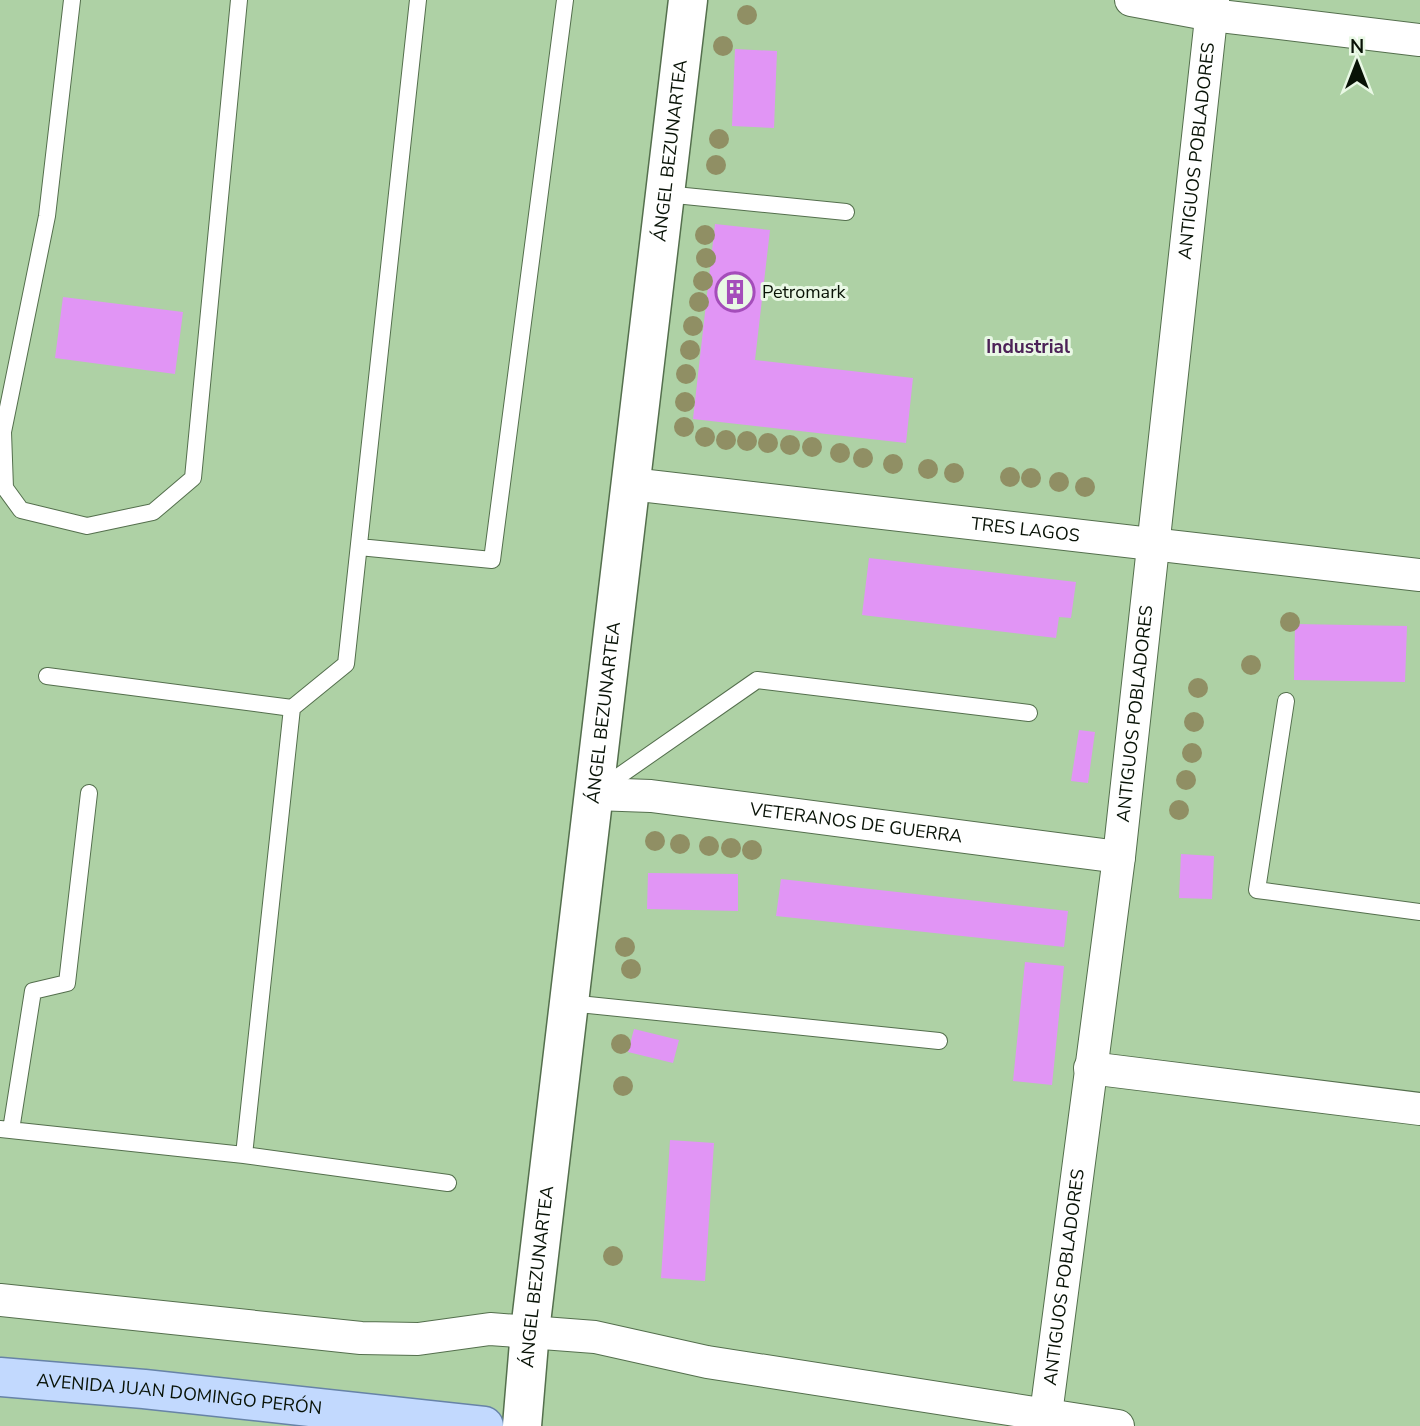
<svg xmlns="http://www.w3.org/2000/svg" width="1420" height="1426" font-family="'Nunito Sans',sans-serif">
  <rect width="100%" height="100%" fill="#bedcb6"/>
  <path fill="#aed1a5" d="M0,0h1420v1426h-1420z"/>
  <path fill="#e195f5" d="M735,49l42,2 -3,77 -42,-2z
    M715,224l55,6 -15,130 158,18 -7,65 -213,-24z
    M63,297l120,15 -8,62 -120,-16z
    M869,558l207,24 -5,36 -12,-1 -3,21 -194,-23z
    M1295,624l112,2 -2,56 -111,-2z
    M1079,730l16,2 -7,51 -17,-2z
    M1181,854l33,2 -2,43 -33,-1z
    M648,873l90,1v37l-91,-2z
    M781,879l287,32 -4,36 -288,-31z
    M1025,962l39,4 -12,119 -39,-4z
    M634,1029l45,11 -6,23 -45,-11z
    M670,1140l44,3 -9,138 -44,-3z"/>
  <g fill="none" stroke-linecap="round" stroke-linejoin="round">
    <g stroke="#546f4d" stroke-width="18">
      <path id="service" d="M72,0l-25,216 -44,216 2,56 16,22 66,16 66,-14 40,-34 46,-478
        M665,194l181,18
        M359,547l133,13 73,-560
        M47,676l245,32 54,-44 72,-664
        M1286,701l-29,189 163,22
        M599,790l158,-110 272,33
        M569,1003l370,38
        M0,1129l244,26 48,-447
        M11,1130l22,-139 34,-8 22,-190
        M244,1155l204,28"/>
    </g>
    <g stroke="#546f4d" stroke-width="34">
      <g id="minor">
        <path d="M1131,0l81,15 208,25"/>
        <path id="s1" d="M631,484l789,91"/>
        <path id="s2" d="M594,794l57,2 468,61"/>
        <path d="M1090,1068l330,41"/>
        <path d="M0,1300l361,38 57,1 72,-10 105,8 112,25 411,64"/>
        <path id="s3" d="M1047,1426l-1,-12 73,-557 94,-857"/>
      </g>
    </g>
    <g stroke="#546f4d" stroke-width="41">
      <g id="tertiary">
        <path id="s4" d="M522,1426l8,-95 158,-1331"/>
      </g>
    </g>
    <g stroke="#6783a7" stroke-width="41">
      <g id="primary">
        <path id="s5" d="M0,1377l144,12 340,37"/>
      </g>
    </g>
    <use href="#service" stroke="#fff" stroke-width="16"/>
    <use href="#minor" stroke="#fff" stroke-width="32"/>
    <use href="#tertiary" stroke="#fff" stroke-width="38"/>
    <use href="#primary" stroke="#c2d9fe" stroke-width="38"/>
  </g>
  <g fill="#908f64">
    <circle cx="747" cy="15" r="10"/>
    <circle cx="723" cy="46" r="10"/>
    <circle cx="719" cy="139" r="10"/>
    <circle cx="716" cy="165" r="10"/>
    <circle cx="705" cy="235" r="10"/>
    <circle cx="706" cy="258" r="10"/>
    <circle cx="703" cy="281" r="10"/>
    <circle cx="699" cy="302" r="10"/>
    <circle cx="693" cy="326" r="10"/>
    <circle cx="690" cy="350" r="10"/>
    <circle cx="686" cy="374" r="10"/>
    <circle cx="685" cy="402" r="10"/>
    <circle cx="684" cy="427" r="10"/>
    <circle cx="705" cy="437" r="10"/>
    <circle cx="726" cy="440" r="10"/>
    <circle cx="747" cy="441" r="10"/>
    <circle cx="768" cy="443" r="10"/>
    <circle cx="790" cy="445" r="10"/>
    <circle cx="812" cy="447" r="10"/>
    <circle cx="840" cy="453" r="10"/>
    <circle cx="863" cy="458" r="10"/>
    <circle cx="893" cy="464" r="10"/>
    <circle cx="928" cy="469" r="10"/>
    <circle cx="954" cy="473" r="10"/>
    <circle cx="1010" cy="477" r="10"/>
    <circle cx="1031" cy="478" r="10"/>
    <circle cx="1059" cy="482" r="10"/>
    <circle cx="1085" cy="487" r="10"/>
    <circle cx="1290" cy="622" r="10"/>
    <circle cx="1251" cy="665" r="10"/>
    <circle cx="1198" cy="688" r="10"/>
    <circle cx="1194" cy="722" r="10"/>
    <circle cx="1192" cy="753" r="10"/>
    <circle cx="1186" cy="780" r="10"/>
    <circle cx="1179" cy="810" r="10"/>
    <circle cx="655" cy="841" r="10"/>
    <circle cx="680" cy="844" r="10"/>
    <circle cx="709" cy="846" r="10"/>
    <circle cx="731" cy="848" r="10"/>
    <circle cx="752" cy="850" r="10"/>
    <circle cx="625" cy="947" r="10"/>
    <circle cx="631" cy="969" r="10"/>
    <circle cx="621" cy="1044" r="10"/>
    <circle cx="623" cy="1086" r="10"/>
    <circle cx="613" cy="1256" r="10"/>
  </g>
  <defs>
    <g id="building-ring" transform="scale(2.0125)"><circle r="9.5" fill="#e9f8e5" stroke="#a44dba" stroke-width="1.5"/><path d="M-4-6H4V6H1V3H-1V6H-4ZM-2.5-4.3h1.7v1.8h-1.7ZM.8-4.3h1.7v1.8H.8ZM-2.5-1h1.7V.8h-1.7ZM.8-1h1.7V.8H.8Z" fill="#a44dba"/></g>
  </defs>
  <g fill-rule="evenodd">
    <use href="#building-ring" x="735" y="292"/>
  </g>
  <g text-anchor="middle" stroke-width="6" stroke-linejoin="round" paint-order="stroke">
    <g font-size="18" fill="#081206" stroke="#e9f8e5">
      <text dy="6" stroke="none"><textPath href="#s4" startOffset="1284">ÁNGEL BEZUNARTEA</textPath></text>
      <text dy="6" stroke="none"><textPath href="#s3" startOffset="1284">ANTIGUOS POBLADORES</textPath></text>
      <text dy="6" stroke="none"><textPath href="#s1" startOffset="397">TRES LAGOS</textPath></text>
      <text dy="6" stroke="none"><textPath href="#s4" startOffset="718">ÁNGEL BEZUNARTEA</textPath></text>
      <text dy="6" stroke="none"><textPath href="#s3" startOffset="718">ANTIGUOS POBLADORES</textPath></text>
      <text dy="6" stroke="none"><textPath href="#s2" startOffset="264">VETERANOS DE GUERRA</textPath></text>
      <text dy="6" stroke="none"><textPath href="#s4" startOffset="150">ÁNGEL BEZUNARTEA</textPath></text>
      <text dy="6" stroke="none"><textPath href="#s3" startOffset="150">ANTIGUOS POBLADORES</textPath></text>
      <text dy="6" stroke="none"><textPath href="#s5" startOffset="180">AVENIDA JUAN DOMINGO PERÓN</textPath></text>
    </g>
    <g font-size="18" fill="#081206" stroke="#e9f8e5" text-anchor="start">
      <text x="762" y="298">Petromark</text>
    </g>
    <g font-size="19" font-weight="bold" fill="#4c2257" stroke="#e9f8e5">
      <text x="1028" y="353">Industrial</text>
    </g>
  </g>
  <g transform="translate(1357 63)" stroke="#e9f8e5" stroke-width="5" paint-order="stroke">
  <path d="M0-5L12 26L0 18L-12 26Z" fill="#081206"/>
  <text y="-10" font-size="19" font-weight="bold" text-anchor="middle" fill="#081206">N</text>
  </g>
</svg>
